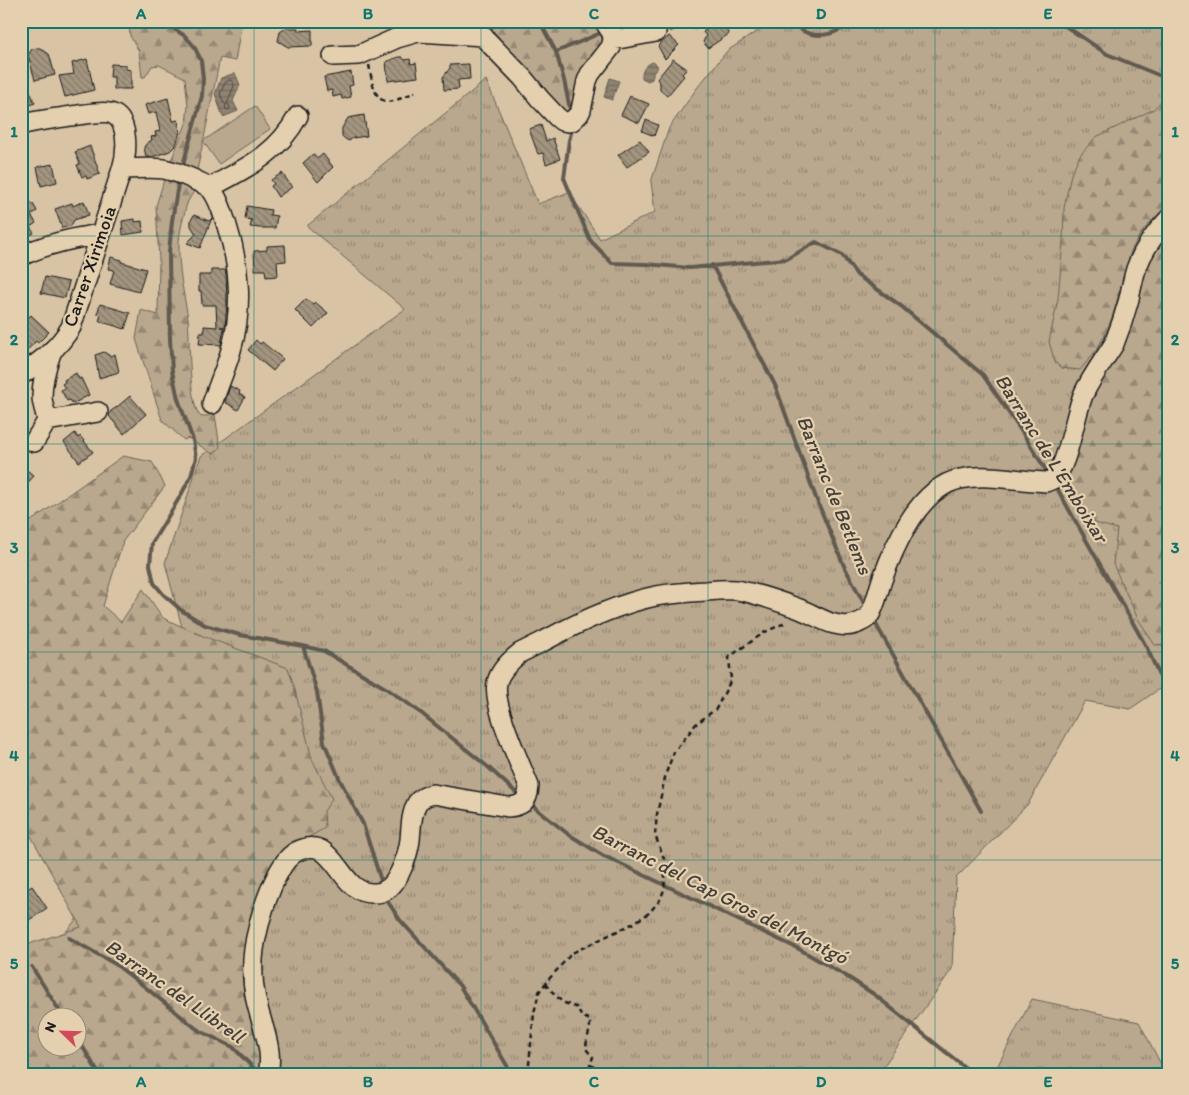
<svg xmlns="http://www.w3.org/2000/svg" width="1189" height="1095" font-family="Itim,sans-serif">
  <defs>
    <pattern id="grass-tufts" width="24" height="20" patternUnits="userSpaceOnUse" patternTransform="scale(1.25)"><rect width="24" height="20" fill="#b9a88e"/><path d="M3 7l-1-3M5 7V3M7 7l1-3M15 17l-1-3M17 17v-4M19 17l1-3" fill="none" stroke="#968873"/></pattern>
    <pattern id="forest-firs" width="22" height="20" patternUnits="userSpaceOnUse" patternTransform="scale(1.25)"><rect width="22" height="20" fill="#b9a88e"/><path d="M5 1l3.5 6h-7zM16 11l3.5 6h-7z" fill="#968873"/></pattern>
    <pattern id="water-rules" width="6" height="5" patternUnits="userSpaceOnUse" patternTransform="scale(1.25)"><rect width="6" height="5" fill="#908371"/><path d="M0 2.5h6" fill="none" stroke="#756a5c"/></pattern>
    <pattern id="building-back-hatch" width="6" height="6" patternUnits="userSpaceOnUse" patternTransform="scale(1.25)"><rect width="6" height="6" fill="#a3957f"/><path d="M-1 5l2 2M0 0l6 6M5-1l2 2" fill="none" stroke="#847967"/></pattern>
  </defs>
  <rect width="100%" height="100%" fill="#d8c4a5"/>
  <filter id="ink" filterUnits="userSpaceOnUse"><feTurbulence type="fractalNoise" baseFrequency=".02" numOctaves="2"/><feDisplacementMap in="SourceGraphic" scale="10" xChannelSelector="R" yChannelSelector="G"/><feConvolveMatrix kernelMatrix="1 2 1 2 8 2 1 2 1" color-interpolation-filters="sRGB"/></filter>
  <g filter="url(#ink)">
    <path fill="url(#grass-tufts)" stroke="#6a6255" fill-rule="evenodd" d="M773,21h395v662l-38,26 -45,-8 -57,103 -72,74 -4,91 -74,105h-857v-88l194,-234 -50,-189 36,-107 204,-147 -98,-83 179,-146 52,124 31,-12 31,47 55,-27 -4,-30 18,-54 28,-40 30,-37zM48,1018h30v30h-30z
      M1032,999l107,23 27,52h-165l-5,-5z"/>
    <path fill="url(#forest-firs)" stroke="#6a6255" fill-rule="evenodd" d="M129,21h113l-7,40 -15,-3 -16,80 -7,32 -27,-7 16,-39 2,-18 -3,-28 -26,-13 -7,1 -7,11h-3l-3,-26 -9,-15z
      M501,21h86l11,8 5,12 -29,71 -11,2 -71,-85z
      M613,21h93l-12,8 -29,-4h-17l-29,7z
      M1168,94v113l-5,2 -22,24 -10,18 -18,64 -7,18 -9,16 -17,21 -19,-2 -6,-6 -6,-20 9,-43 5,-58 1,-33 7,-34 9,-19 16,-18 58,-28z
      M165,177l29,11v3l-6,10 -2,6c-3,12 -7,26 -7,38 -1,25 5,49 9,73 2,20 0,87 13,99l14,-3 5,34 -7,6 -25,-16 -4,2 -22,-20 -26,-81 5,-29 17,5 1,-55 -3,-54z
      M1168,231v407l-3,6 -10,1 -17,-26 -25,-55 4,-35 -22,-6 -33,-49 83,-210z
      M123,456l29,6 13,24 -42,55 -20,65 18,16 22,-33 20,29 40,18 85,32 6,18 18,73 20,40 -8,12 1,17 -30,17 -26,31 -19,139 13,45 -5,14h-237v-124l11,-7 49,-16 -60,-109v-290zM48,1018h30v30h-30z"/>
    <path fill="#b9a88e" stroke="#6a6255" d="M255,106l15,23 -51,35 -16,-23z"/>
    <path fill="url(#water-rules)" stroke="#625a4f" d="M653,62l4,3c2,4 -2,5 -4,8v2l-1,4 -4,2 -6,-3c-1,-7 4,-14 11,-16z
      M235,73l5,12 -7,16 5,10 -15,6 -8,-23 6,-16z
      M610,78l9,3 -7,19 -8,-3z"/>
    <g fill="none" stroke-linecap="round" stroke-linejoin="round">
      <path stroke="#4a453e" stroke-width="1" d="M230,80l3,1 1,5 -7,18 2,1 1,3 -2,2 -3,-2 1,-3 -2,-2 -4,-9 5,-11z"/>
      <path stroke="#625a4f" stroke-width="4" d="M162,21l23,15 9,10 7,15 2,18 -1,17 -19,69
        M539,21l2,3 15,28 8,28 7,34
        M790,21c4,3 8,7 13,10 20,10 36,0 53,-10
        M1058,21l49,33 61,25
        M614,26l17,-5
        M556,52l47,-20
        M573,126l-4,14 -5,38 26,62 22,23 33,1 45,4 97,-9 29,-17 26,13 15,20 44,31 82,69 39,57 27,43
        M178,184l-6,37 -3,31 1,87 2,32 6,28 15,41 3,18 -5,18 -10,19 -29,48 -2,22 4,18 9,11 18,16 24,15 35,10 63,11 14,46 7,50 16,38 23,44 19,60
        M712,265l63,120 41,113 28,68 22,41
        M1054,483l93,165 21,47
        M873,619l108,192
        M303,646l21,5 63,38 34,24 67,54 33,30
        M529,803l39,31 34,21 197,94 47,27 29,19 98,79
        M384,896l16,24 60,66 52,88
        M69,938l46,26 30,23 53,43 35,17 26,27
        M32,967l32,51
        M78,1039l21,35"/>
    </g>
    <path fill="url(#building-back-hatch)" stroke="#1c1c1c" d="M717,21h3l9,13 -21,14 -5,-6 3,-6 -3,-4z
      M286,28h12v3l14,-1v16l-24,1 -10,-6 2,-9z
      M669,36l10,9 -14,14 -7,-13z
      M37,48h3l9,6 6,21 -20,5 -7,-25 4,-6z
      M398,57h4l3,3 5,-1 1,5 5,-1 2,14 -30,4 -2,-19z
      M87,59l7,31 -29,7 -6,-21 15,-2 -2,-11z
      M673,59l14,10 -5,5 2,2 -17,20 -7,-6v-7l-3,-4z
      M111,64l15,1v4l5,1v19h-17v-12h-4z
      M469,64l1,15 -12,1 1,9 -15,1 -1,-13 7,-9v-3z
      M21,70l14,33 -10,4 -4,-9z
      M351,72l2,13 -4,1 2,11 -9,2 -1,-4 -8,2 -1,-7 -5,1 -3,-14z
      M630,96l19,8 -10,19 -18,-8z
      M168,98l5,23 5,-1 2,12 -4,13 -6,6 -18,6h-6l-2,-10 3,-4 5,-3 -1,-3 5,-1 -1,-4 5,-1 -4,-19 -8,2 -3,-9z
      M364,115l3,21 -14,2 -4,3 -4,-2 -3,-3v-8l6,-10z
      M646,120l12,5 -4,11 -12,-5z
      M541,125l5,16 7,-3 7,21 -14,5 -3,-11 -5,1 -9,-25z
      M640,140l9,12 -22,15 -9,-12z
      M90,146l10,28 -13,5 -1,-3 -4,1 -5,-12 3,-1 -5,-12z
      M313,154l5,4 5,-4 10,13 -15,15 -15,-19z
      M53,164l4,18 -16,4 -4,-19z
      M282,173l10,14 -14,10 -7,-11 3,-2 -3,-4z
      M21,200l3,4 4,-3 5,3 4,7 -6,4 5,8 -6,4 4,6 -13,7z
      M84,201l5,14 -15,5 -3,6 -9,2 -7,-19 17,-6 1,3z
      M247,206l24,4 -1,5 7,1 -2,12h-15l-10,-1 2,-7 -7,-1z
      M194,215l15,6 3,-3 -12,30 -13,-5 9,-9 -5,-8v-6z
      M135,219v3l7,-1 1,11 -20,3 -1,-14z
      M285,245l1,16 -9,1 1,14 -12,1 -1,-7h-10l-1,-19 13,-1v-4z
      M111,257l11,3 -1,2 25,7 -7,23 -29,-8 4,-14 -6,-1z
      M211,270h14l1,4 1,29 -2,24h-5h4l-3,18 -22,-1 1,-11h4v-7l13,1 -1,-22h-14l-1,-14h-2v-16h12z
      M45,277l24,5 -4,16 -24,-5z
      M306,299l7,5 2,-2 13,11 -15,15 -18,-18z
      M100,304l30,9 -5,16 -26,-8 2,-6 -4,-1z
      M31,315l18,17 -11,11 -2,-2 -15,16v-32z
      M256,340l4,4 2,-2 21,17 -10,12 -25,-21z
      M104,352l6,4 5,-2 4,18 -20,6 -4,-23z
      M76,373l3,6 2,-1 8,17 -16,9 -3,-4 -3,1 -6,-11 4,-2 -3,-4 3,-2 -1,-2z
      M230,386l10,5 -1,3 6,3 -7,13 -13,-8z
      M130,396l16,18 -22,20 -15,-18 2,-5 6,-4z
      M75,433l3,5 2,-2 13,16 -14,10 -15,-20z
      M21,465l13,11 -13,14z
      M32,886l15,22 -18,12 -8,-12v-15z"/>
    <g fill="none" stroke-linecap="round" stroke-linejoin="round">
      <g stroke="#1c1c1c" stroke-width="22">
        <path id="minor" d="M468,21l54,56 18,22 17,18 5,4 6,1 4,-1 7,-7 2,-4 6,-29 3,-7 21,-27 2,-7 -1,-7 -8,-12
          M613,40l43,-8
          M333,56l26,-1 38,-17 21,-6 66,4
          M21,125c16,-5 33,-6 50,-9 12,-1 27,-5 39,-3 20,5 17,41 12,56l-51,158c-13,22 -29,33 -50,48
          M122,169c14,0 29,-2 42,0 10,2 20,6 29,10 5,3 12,5 17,9 9,10 13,26 17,38 13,40 16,84 4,124 -5,18 -13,36 -19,54
          M209,188c37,-20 68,-33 89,-72
          M21,256c25,-12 52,-18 80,-22
          M47,421c-1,-8 -5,-17 -5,-24 0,-15 4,-30 9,-44
          M34,442l13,-21 51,-9
          M268,1074c6,-25 -7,-50 -12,-74 -5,-23 -4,-48 2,-71 4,-19 19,-64 35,-75 2,-2 7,-4 10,-5 5,-2 13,-2 18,1 20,12 26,45 54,43 5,0 9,-1 14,-5 11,-10 19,-33 21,-48 1,-11 1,-26 7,-37 4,-6 10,-7 16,-9l75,13c14,-1 20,-5 21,-21 -9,-23 -37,-81 -32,-103 2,-11 14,-23 23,-30 8,-4 16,-8 24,-12 35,-19 73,-37 112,-45 17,-3 33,-4 50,-5 10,-1 21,-2 31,-1 21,4 41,11 60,18 18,6 38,23 59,16 4,-2 10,-4 13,-8 7,-11 9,-25 13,-36 13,-36 37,-92 78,-101 29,-6 57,2 86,3 1,0 5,-2 7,-3 15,-11 22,-67 31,-86 8,-17 20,-33 30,-49 6,-15 11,-30 15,-45 2,-10 4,-20 7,-30 7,-19 18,-35 32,-49"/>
      </g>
      <path stroke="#1c1c1c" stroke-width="2.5" stroke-dasharray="5 4" stroke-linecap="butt" d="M670,31l19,-10
        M369,65c3,13 4,41 24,36 7,-2 15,-6 22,-9
        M545,984l17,18 16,6 3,8 9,4c1,10 -4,19 -4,29l7,8 -3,8 15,6 1,3
        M528,1074l6,-61 5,-21 10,-13 23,-26 60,-29 17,-11 11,-13 4,-10 1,-16 -1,-15 -9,-24 2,-21 9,-41 8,-21 22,-28 20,-15 15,-29 -2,-23 36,-25 20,-9 2,-2"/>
      <use href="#minor" stroke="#e4cfae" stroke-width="19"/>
    </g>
  </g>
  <path fill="none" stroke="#0f766e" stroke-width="1" stroke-opacity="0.55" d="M254,21v1053M481,21v1053M708,21v1053M935,21v1053M21,236h1147M21,444h1147M21,652h1147M21,860h1147"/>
  <g text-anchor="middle" stroke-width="4.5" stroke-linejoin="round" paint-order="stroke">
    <g font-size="19" fill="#1c1c1c" stroke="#e4cfae">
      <text transform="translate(89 266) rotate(-71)" y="7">Carrer Xirimoia</text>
    </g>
    <g font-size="20" font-style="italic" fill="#45403a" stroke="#e4cfae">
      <text transform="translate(1052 458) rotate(58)" y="7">Barranc de L'Emboixar</text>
      <text transform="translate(835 495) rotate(68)" y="7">Barranc de Betlems</text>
      <text transform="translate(720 894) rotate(27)" y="7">Barranc del Cap Gros del Montgó</text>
      <text transform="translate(175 991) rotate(35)" y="7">Barranc del Llibrell</text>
    </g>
  </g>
  <rect width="1189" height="1095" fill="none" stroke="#e4cfae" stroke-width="55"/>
  <g transform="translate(62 1032) rotate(293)"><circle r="24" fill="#e4cfae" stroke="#948774"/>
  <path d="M0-4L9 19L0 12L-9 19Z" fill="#d1495b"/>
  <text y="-8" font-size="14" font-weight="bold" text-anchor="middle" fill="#1c1c1c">N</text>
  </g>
  <rect x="28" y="28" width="1134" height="1040" fill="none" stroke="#0f766e" stroke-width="2"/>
  <g font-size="16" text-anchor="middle" font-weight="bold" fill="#0f766e">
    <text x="141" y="19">A</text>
    <text x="368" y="19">B</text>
    <text x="594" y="19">C</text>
    <text x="821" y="19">D</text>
    <text x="1048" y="19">E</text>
    <text x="14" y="137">1</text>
    <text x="1175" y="137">1</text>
    <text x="14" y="345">2</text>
    <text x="1175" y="345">2</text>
    <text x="14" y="553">3</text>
    <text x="1175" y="553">3</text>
    <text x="14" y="761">4</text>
    <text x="1175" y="761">4</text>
    <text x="14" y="969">5</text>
    <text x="1175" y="969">5</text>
    <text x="141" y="1087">A</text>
    <text x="368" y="1087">B</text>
    <text x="594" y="1087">C</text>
    <text x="821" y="1087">D</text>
    <text x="1048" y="1087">E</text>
  </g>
</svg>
